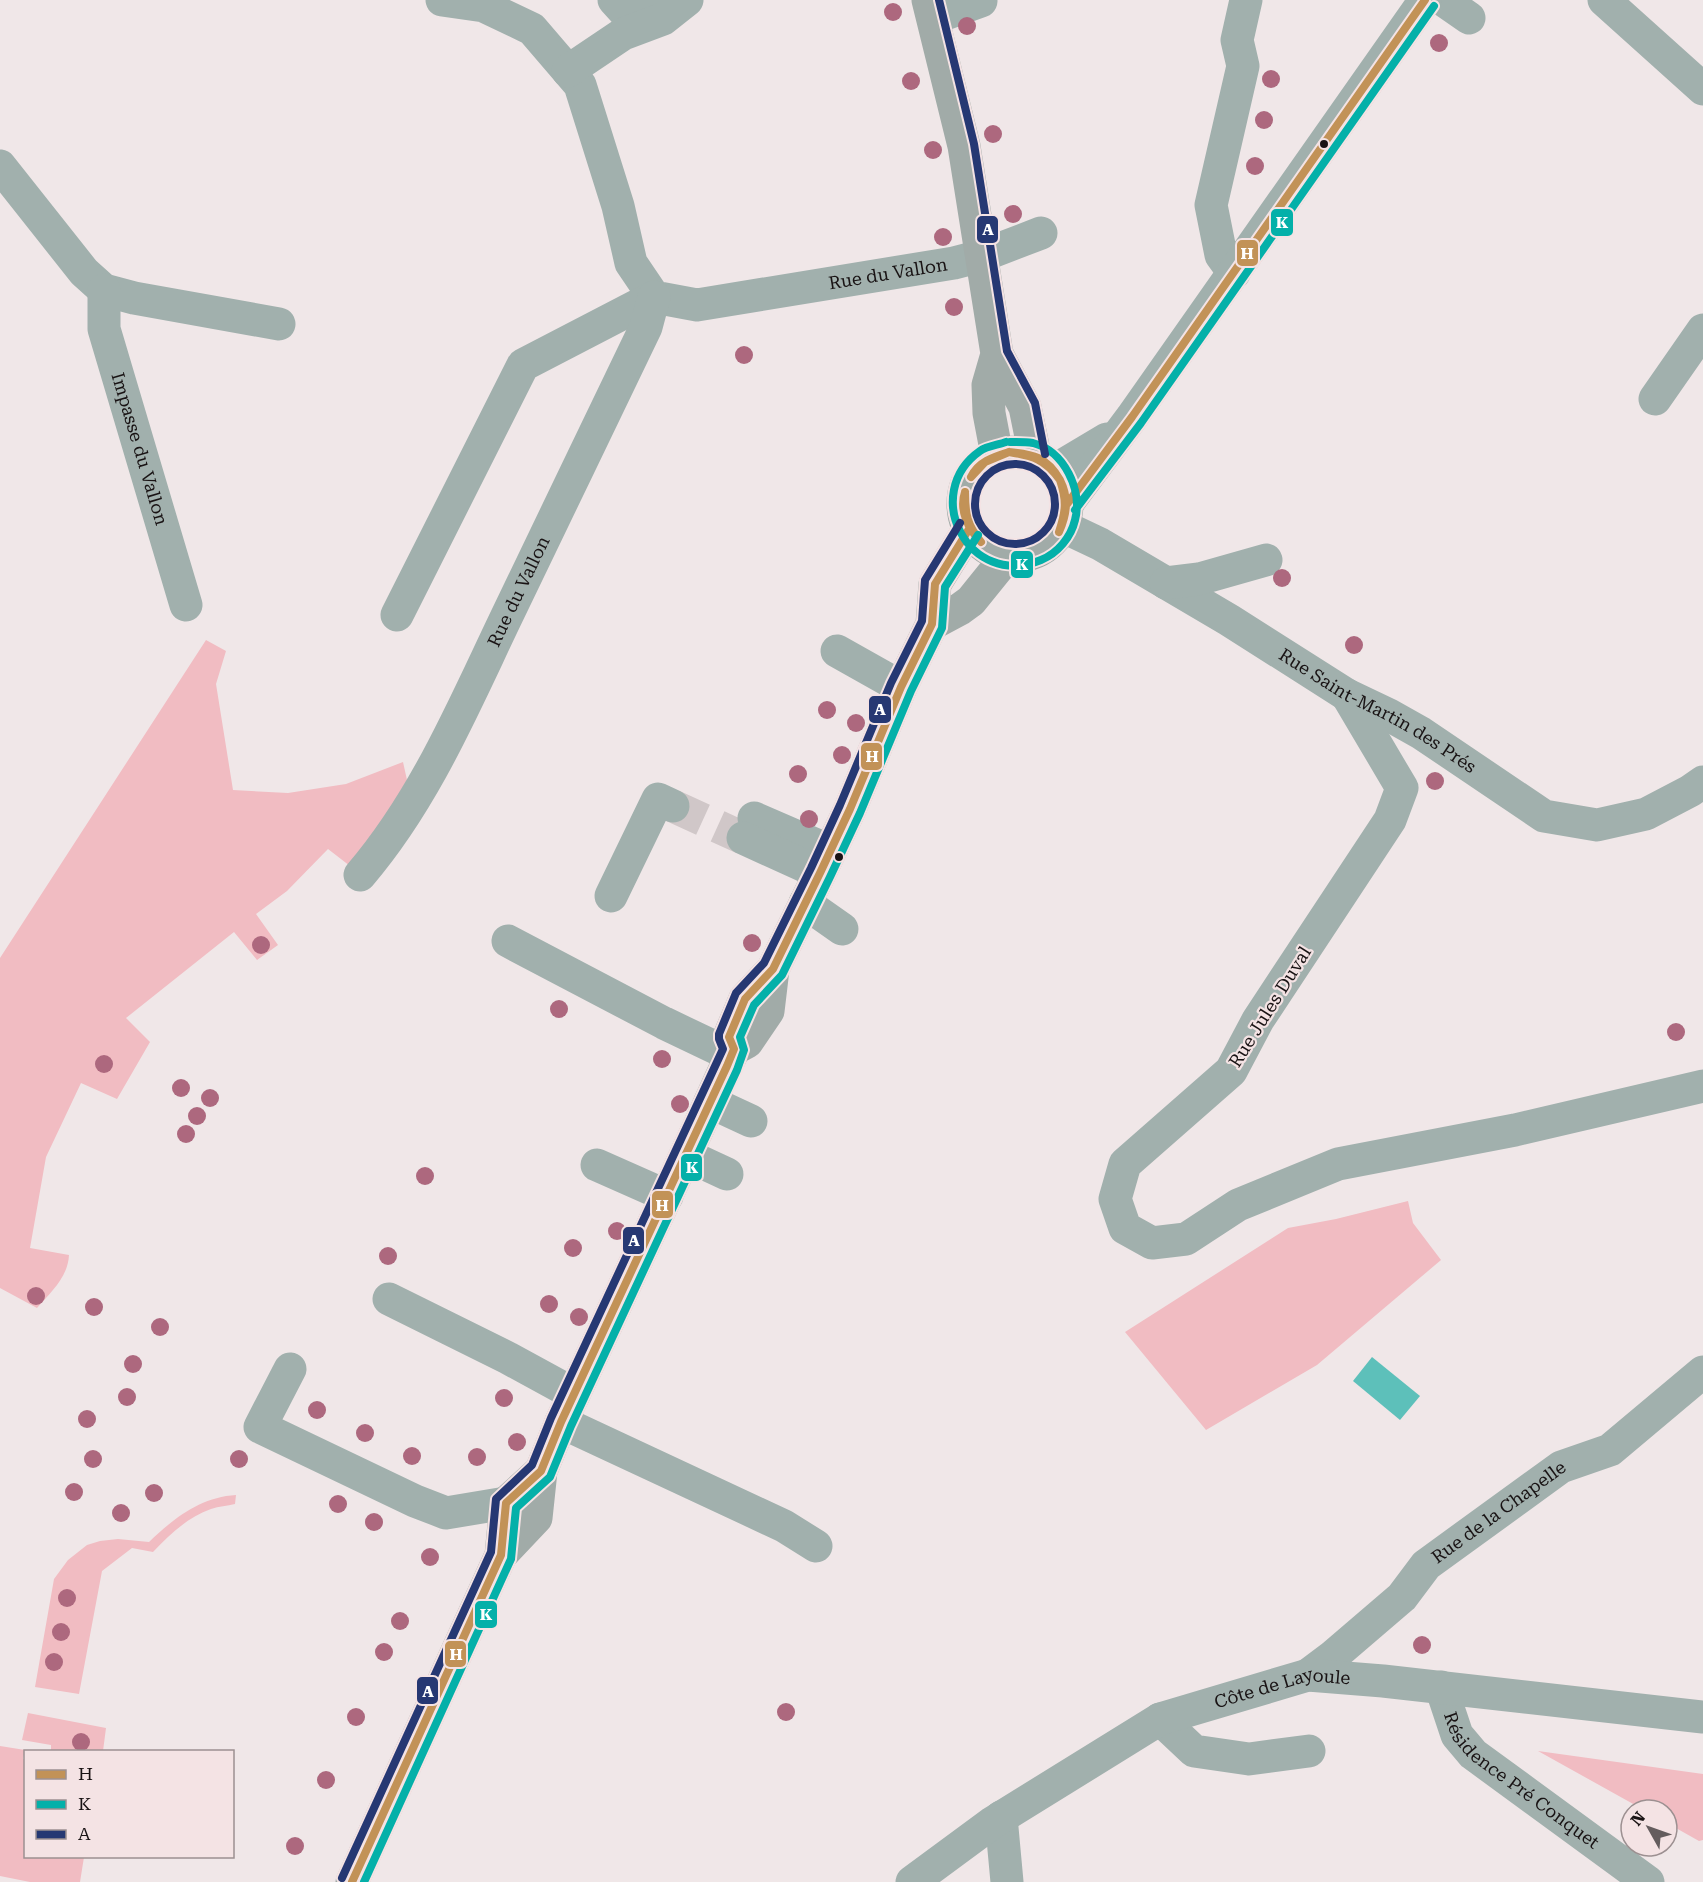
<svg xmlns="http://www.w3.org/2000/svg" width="1703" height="1882" font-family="'Roboto Serif',serif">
  <rect width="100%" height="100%" fill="#f0e7e8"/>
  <path fill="#f1bcc2" d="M206,640l20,11 -10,33 17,106 55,3 58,-9 57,-22 4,18 -23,39 -34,47 -22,-17 -41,42 -31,23 22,31 -21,15 -23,-28 -108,86 24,24 -33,57 -36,-16 -35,74 -16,91 39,7c-1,22 -18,37 -32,53l-37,-20v-330z
    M1408,1201l5,22 28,37 -124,105 -111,65 -81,-98 163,-104 48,-9z
    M236,1495l-1,9c-8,2 -16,2 -24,5 -23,8 -42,26 -58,43l-21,-4 -30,23 -23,123 -44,-7 19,-108 14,-19 19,-15 13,-4 18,-2 31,3c25,-24 52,-45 87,-47z
    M28,1713l78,15 -3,23h-52v-6l-29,-5z
    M0,1746l25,4 -2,9 3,1v96l58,1 -4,25h-50l-30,-6z
    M1538,1751l165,23v66l-4,1 -32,-18v-13h-23z"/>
  <path fill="#5dc0ba" d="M1372,1357l48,39 -20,24 -47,-39z"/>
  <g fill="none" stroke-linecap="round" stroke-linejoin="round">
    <path stroke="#d0c7c8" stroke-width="33" stroke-dasharray="33 16" stroke-linecap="butt" d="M673,806l70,32"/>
    <g stroke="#a1b0ad" stroke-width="33">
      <path id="s1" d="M442,0l42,6 48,23 48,56 38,121 13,57 23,34 43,8 257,-42 27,-7 60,-23"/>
      <path d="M614,0l10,11 31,-11"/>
      <path d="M1443,0l26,18"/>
      <path d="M1604,0l99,89"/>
      <path d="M934,18l47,-17"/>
      <path d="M568,71l55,-37 40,-15 24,-19"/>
      <path d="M0,166l84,106 20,18 30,8 145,26"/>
      <path d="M1234,273l-13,-18 -10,-50 32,-139 -6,-26 9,-40"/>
      <path id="s2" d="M104,290v39l82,276"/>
      <path d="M1655,399l48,-69"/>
      <path d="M1055,470l52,-31"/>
      <path d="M1067,504l65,-87 293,-417"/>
      <path id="s3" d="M1062,526l38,18 129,76 118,75 42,20 32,18 123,83 53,9 49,-11 44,-23 13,-9"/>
      <path d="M1166,583l33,-4 67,-19"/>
      <path d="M397,615l126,-250 131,-68"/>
      <path d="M837,651l64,36"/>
      <path d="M1347,695l55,93 -12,32 -132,200 -27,51 -106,93 -10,35 10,29 27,15 34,-4 52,-34 100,-41 177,-34 188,-44"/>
      <path d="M754,818l76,33"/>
      <path d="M743,838l77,35"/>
      <path id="s4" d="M360,875c64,-75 102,-165 144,-253 47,-98 95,-197 142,-295l8,-30"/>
      <path d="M611,896l47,-97 15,7"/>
      <path d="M805,903l37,26"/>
      <path d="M508,941l156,82 67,32"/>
      <path d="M710,1102l41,19"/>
      <path d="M686,1155l41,19"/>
      <path d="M597,1165l70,31"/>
      <path d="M389,1299l119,59 66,36"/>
      <path d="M290,1369l-30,58 155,74 31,12 60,-10"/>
      <path d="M561,1422l223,104 32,20"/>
      <path id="s5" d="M1308,1675l24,-18 70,-60 24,-32 135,-98 49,-17 93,-78"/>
      <path id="s6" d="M1441,1687l16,48 16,19 175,128"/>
      <path d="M1160,1719l34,32 55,8 60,-8"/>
      <path d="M1001,1817l6,65"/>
      <path id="s7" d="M912,1882l80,-59 168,-104 148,-44 75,6 320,36"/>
    </g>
    <path stroke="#a1aba8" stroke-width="33" d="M928,0l36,146 33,208 28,53 10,49
      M997,354l-9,31 1,28 8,42
      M963 504a52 52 0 1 1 104 0a52 52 0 1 1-104 0Z
      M932,624l28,-15 11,-8 37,-46
      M734,1049l-5,-12 16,-38 28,-30 47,-96 30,-64 51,-122 31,-63 3,-40 34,-55
      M501,1555l35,-37 5,-47 20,-49 139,-298 34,-75 13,-7 21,-31 5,-42
      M352,1882l149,-327 5,-52 35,-32"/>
    <g stroke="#f4e3e4" stroke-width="12">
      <path id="bus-1" d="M1009,452c24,2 38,5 51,28
        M1009,452c24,4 36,7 51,28
        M971,477c7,-15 22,-20 38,-25
        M971,477l14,-15 24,-10
        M965,492c0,22 2,33 16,50
        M965,492c-6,18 3,37 16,50
        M1067,504l65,-87 293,-417
        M1059,532c7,-21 8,-31 1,-52
        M1059,532c8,-18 10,-34 1,-52
        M352,1882l149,-327 5,-52 35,-32 20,-49 166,-356 7,-17 -5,-12 16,-38 28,-30 47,-96 30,-64 51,-122 31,-63 3,-40 34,-55"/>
    </g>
    <g stroke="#f4e3e4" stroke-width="12">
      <path id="bus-2" d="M1006,442c-8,3 -19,4 -26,9 -60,42 -12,139 61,109 17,-7 30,-23 34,-40 8,-30 -11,-69 -42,-77 -8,-1 -16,-1 -23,-1
        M1075,510l66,-87 293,-417
        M364,1882l147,-323 5,-51 34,-31 21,-51 166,-356 7,-20 -4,-13 14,-32 28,-30 48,-98 30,-64 51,-122 31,-63 3,-41 33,-52"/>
    </g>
    <g stroke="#f4e3e4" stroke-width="12">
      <path id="bus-3" d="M939,0l35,144 33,207 28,52 10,51
        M975 504a40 40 0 1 1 80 0a40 40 0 1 1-80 0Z
        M342,1878l149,-326 5,-53 36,-34 19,-47 166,-356 6,-13 -4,-10v-5l17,-41 28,-30 47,-95 29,-63 51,-122 31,-62 3,-41 35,-57"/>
    </g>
    <use href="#bus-1" stroke="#c29257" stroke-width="8"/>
    <use href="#bus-2" stroke="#04b0a9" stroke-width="8"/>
    <use href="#bus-3" stroke="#263873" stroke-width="8"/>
  </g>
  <g fill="#ad687e">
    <circle cx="893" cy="12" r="9"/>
    <circle cx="967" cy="26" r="9"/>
    <circle cx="1439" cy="43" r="9"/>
    <circle cx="1271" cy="79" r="9"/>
    <circle cx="911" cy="81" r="9"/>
    <circle cx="1264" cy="120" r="9"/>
    <circle cx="993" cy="134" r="9"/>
    <circle cx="933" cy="150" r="9"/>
    <circle cx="1255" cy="166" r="9"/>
    <circle cx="1013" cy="214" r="9"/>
    <circle cx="943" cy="237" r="9"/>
    <circle cx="954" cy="307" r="9"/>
    <circle cx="744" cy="355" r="9"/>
    <circle cx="1282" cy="578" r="9"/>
    <circle cx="1354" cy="645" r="9"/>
    <circle cx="827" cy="710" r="9"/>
    <circle cx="856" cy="723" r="9"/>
    <circle cx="842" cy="755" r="9"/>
    <circle cx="798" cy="774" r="9"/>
    <circle cx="1435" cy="781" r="9"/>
    <circle cx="809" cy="819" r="9"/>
    <circle cx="752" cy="943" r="9"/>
    <circle cx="261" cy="945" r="9"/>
    <circle cx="559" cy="1009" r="9"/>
    <circle cx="1676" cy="1032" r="9"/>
    <circle cx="662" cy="1059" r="9"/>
    <circle cx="104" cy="1064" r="9"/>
    <circle cx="181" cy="1088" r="9"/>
    <circle cx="210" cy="1098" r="9"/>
    <circle cx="680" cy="1104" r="9"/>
    <circle cx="197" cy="1116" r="9"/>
    <circle cx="186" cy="1134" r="9"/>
    <circle cx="425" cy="1176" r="9"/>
    <circle cx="617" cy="1231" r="9"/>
    <circle cx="573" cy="1248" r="9"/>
    <circle cx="388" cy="1256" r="9"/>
    <circle cx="36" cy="1296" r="9"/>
    <circle cx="549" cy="1304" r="9"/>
    <circle cx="94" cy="1307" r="9"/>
    <circle cx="579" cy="1317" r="9"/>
    <circle cx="160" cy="1327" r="9"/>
    <circle cx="133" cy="1364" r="9"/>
    <circle cx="127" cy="1397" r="9"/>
    <circle cx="504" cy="1398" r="9"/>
    <circle cx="317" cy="1410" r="9"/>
    <circle cx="87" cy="1419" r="9"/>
    <circle cx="365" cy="1433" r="9"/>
    <circle cx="517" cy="1442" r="9"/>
    <circle cx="412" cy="1456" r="9"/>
    <circle cx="477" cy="1457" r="9"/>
    <circle cx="93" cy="1459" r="9"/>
    <circle cx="239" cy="1459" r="9"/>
    <circle cx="74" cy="1492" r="9"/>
    <circle cx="154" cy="1493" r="9"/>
    <circle cx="338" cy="1504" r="9"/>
    <circle cx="121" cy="1513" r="9"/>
    <circle cx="374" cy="1522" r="9"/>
    <circle cx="430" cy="1557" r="9"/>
    <circle cx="67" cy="1598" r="9"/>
    <circle cx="400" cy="1621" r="9"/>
    <circle cx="61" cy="1632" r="9"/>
    <circle cx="1422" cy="1645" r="9"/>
    <circle cx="384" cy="1652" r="9"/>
    <circle cx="54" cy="1662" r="9"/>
    <circle cx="786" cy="1712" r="9"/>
    <circle cx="356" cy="1717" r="9"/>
    <circle cx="81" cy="1742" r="9"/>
    <circle cx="326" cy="1780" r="9"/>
    <circle cx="295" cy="1846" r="9"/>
  </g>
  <g fill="#191314" stroke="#f4e3e4" stroke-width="2">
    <circle cx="1324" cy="144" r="5"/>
    <circle cx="839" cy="857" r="5"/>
  </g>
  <g text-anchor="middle" stroke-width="4.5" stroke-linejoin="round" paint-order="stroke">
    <g font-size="18" fill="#191314" stroke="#f4e3e4">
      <text dy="6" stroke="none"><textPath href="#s1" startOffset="633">Rue du Vallon</textPath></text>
      <text dy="6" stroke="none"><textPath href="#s2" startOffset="164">Impasse du Vallon</textPath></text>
      <text dy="6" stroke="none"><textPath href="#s4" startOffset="326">Rue du Vallon</textPath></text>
      <text dy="6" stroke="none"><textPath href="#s3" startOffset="366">Rue Saint-Martin des Prés</textPath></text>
      <text transform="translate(1270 1007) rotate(-58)" y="6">Rue Jules Duval</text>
      <text dy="6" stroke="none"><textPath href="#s5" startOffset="252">Rue de la Chapelle</textPath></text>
      <text dy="6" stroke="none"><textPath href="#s7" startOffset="424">Côte de Layoule</textPath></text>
      <text dy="6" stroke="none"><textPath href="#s6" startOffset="128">Résidence Pré Conquet</textPath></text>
    </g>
  </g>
  <g stroke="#f4e3e4" stroke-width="2">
    <rect x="1270" y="208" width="24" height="29" rx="6" fill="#04b0a9"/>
    <rect x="976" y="215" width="23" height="29" rx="6" fill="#263873"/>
    <rect x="1236" y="239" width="23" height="28" rx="6" fill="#c29257"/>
    <rect x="1010" y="550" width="24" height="29" rx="6" fill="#04b0a9"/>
    <rect x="868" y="695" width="24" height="29" rx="6" fill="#263873"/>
    <rect x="860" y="742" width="23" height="29" rx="6" fill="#c29257"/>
    <rect x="680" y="1153" width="23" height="29" rx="6" fill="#04b0a9"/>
    <rect x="651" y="1190" width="23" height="29" rx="6" fill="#c29257"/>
    <rect x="622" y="1226" width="23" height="29" rx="6" fill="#263873"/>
    <rect x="474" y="1600" width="24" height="29" rx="6" fill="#04b0a9"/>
    <rect x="444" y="1640" width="23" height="28" rx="6" fill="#c29257"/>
    <rect x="416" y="1676" width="23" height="29" rx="6" fill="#263873"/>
  </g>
  <g font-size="16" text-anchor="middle" font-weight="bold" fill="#fff">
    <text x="1282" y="228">K</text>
    <text x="988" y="235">A</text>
    <text x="1247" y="259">H</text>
    <text x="1022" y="570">K</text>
    <text x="880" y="715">A</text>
    <text x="872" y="762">H</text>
    <text x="692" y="1173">K</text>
    <text x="662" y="1211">H</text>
    <text x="634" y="1246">A</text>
    <text x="486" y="1620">K</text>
    <text x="456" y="1660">H</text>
    <text x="428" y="1697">A</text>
  </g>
  <rect x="24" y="1750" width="210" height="108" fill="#f4e3e4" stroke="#9c9091" stroke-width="1.5"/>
  <rect x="36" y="1770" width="30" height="9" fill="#c29257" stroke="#9c9091" stroke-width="1.5"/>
  <text x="78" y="1780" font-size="18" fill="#191314">H</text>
  <rect x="36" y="1800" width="30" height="9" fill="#04b0a9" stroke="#9c9091" stroke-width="1.5"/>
  <text x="78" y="1810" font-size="18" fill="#191314">K</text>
  <rect x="36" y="1830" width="30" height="9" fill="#263873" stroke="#9c9091" stroke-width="1.5"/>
  <text x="78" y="1840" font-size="18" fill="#191314">A</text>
  <g transform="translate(1649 1828) rotate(310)"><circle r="28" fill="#f4e3e4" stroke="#9c9091" stroke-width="1.5"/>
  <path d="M0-4.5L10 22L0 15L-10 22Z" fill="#645d5e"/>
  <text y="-9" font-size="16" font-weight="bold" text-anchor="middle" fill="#191314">N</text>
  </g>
</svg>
